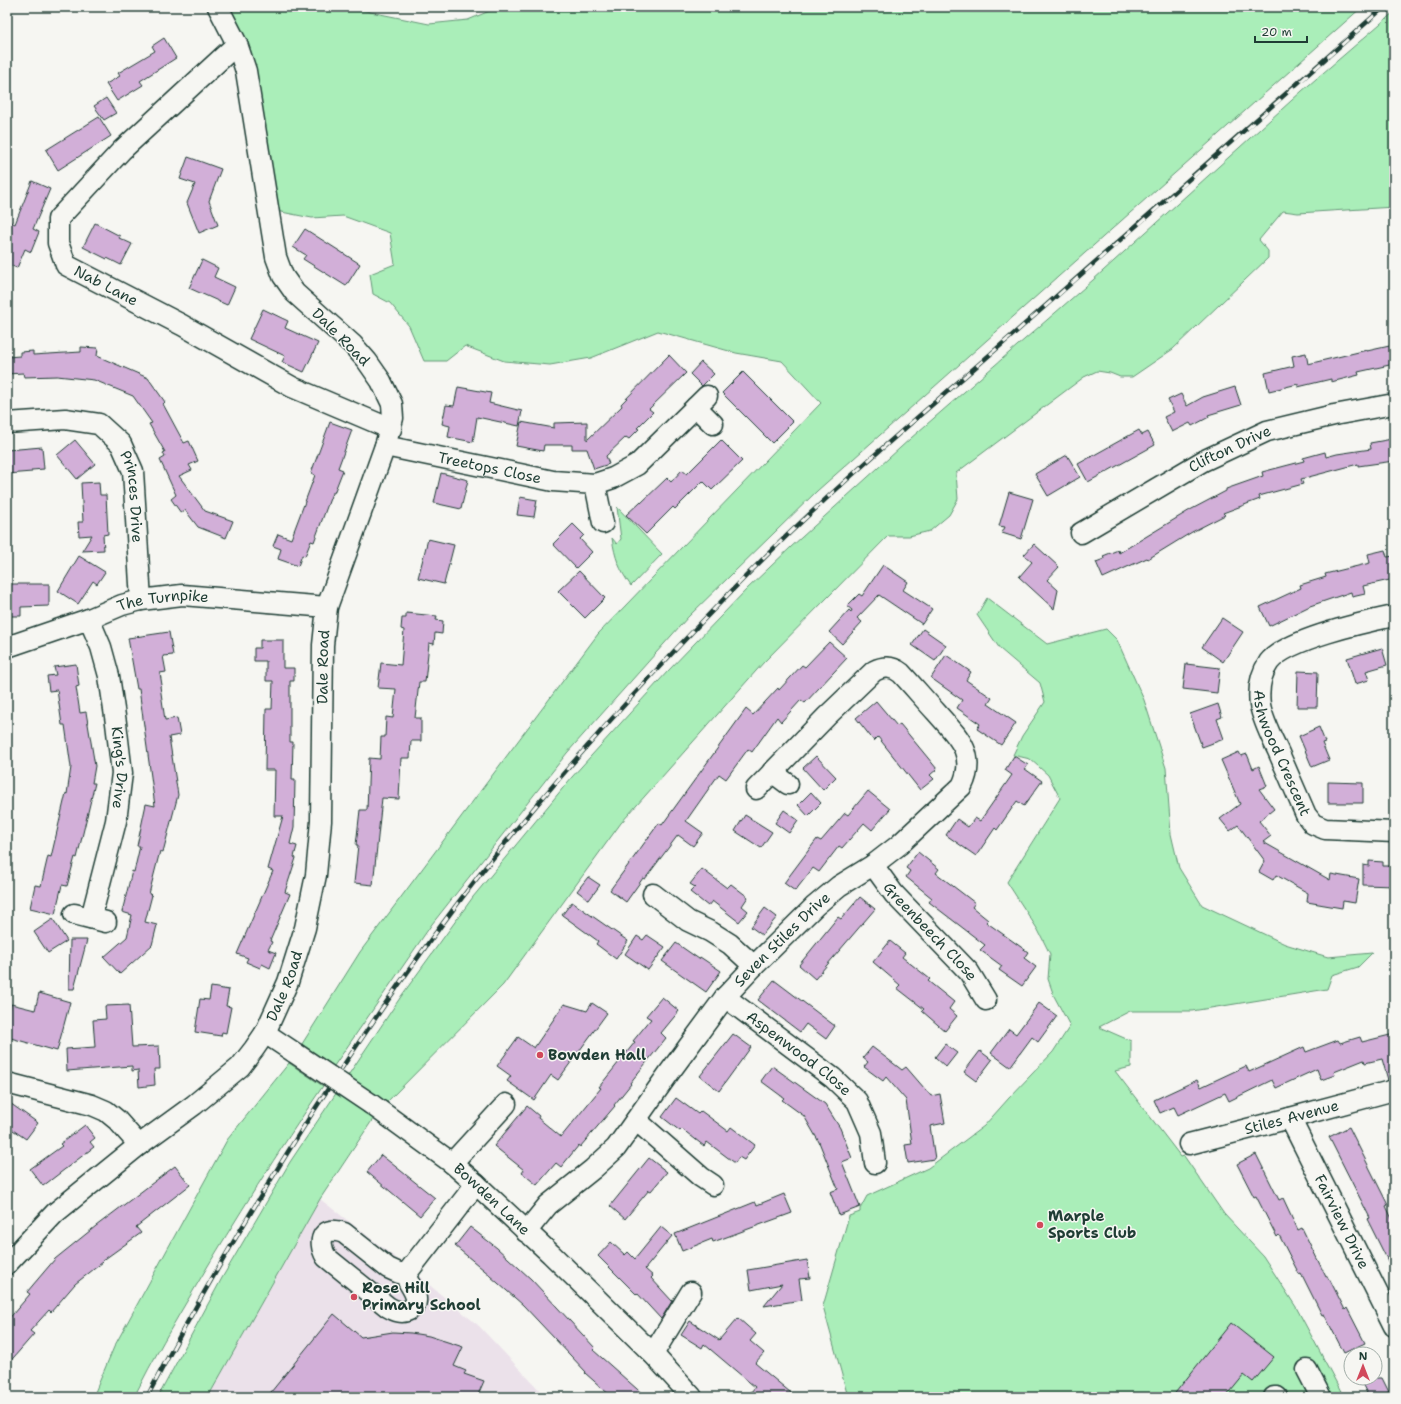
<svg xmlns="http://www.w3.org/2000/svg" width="1401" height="1404" font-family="'Shantell Sans',sans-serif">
  <rect width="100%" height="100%" fill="#f6f6f2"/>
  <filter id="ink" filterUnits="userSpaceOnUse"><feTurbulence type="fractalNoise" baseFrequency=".025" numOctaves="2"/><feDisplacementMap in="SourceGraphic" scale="8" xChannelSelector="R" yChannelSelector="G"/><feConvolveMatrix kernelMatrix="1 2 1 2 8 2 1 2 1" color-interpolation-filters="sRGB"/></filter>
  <g filter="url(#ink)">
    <path fill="#ebe1ea" d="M320,1199l90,70 69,57 67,71h-338z"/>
    <path fill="#aaeeb9" stroke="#649676" d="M218,7h128l83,17 39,-4 31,-13h863l-545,484 -129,126 -121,136 -135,171 -98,142 -32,-22 58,-92 238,-318 223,-231 -39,-42 -46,-8 -78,-22 -67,27 -41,7 -46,-4 -39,-15 -19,15h-22l-15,-35 -19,-23 -17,-9 -3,-20 25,-10 -5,-31 -47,-17 -31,2 -36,-7z
      M1394,12v195l-96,6 -15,-2 -24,29 9,11v7l-95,91 -41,28h-12l-10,-4 -13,-2 -13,6 -128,96 2,26 -9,16 -19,16 -21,5h-21l-124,126 -143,161 -118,162 -124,125 -59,89 -112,198h-50l64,-119 68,-116 112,-167 71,-98 99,-120 96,-106 79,-82 44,-42 120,-109 182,-158 209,-189z
      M617,507l45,47 -31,32c-12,-17 -16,-28 -19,-48l5,6 4,-5z
      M987,598l60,46 59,-15 11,11 27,60 22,68 5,66 8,34 23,37 83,39 43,13 44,-4 -14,14 -26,8 -5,14 -135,22h-62l-31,16 32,14v26l-16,4 66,86 3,-1 40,58 39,42 33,51 48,90h-496l-25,-91 26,-90 11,-4v-3l7,-13 61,-28 56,-42 25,-28 44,-46 17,-26 -16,-30 -6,-17 2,-25 -12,-24 -31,-48 53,-84 -12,-23 -18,-16 -17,-4 9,-19 23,-34 -5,-19 -40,-34 -23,-34z
      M289,1063l34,23c-45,66 -87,132 -127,200 -22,37 -43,73 -62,111h-41l21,-50 113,-207z"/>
    <path fill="#d2afd8" stroke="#1f3d34" d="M164,38l12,20 -36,23 3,4 -26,16 -11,-17 14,-8 -2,-3 37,-22 -3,-5z
      M106,98l10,15 -12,7 -10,-14z
      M99,117l12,19 -53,34 -12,-20z
      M188,157l33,12 -12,32 9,24 -19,8 -12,-30 8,-19 -15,-5z
      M32,181l18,8 -17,40 6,3 -8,20 -6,-3 -8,19 -10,-4v-44l8,4z
      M95,223l25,13 -1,2 13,6 -11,21 -14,-7v1l-24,-12z
      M305,229l55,35 -14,22 -43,-27 3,-4 -13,-8z
      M202,260l16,8 -4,9 21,10 -8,18 -38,-17z
      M263,309l25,12 -3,7 33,15 -14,29 -22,-10 3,-6 -36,-17z
      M1394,345v19l-36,8 1,3 -28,7v-3l-33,8v-3l-29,7 -4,-18 29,-7 -2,-10 14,-3 2,11 59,-14v1z
      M81,347l17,1 -1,8 51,22 17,24 -2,2 21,39 5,-2 9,20 -9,4 3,5 -13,6 26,35 28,10 -7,17 -28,-11 -13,-17 -4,3 -10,-14 5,-4 -16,-35 5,-3 -2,-4 2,-1 -16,-28 3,-1 -19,-27 -39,-16 -37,-4 -33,1 -1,-4 -16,1v-17l13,-1v-4l13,-1v4l48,-3z
      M669,355l17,18 -37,36 4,3 -16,16 2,1 -10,10 -3,-2 -20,19 3,8 -15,5 -7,-20h-15v-4h-28l-1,6 -27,-5 5,-24 33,6v-5l33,-1v18l35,-34 -1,-2z
      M701,362l13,12 -12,12 -12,-12z
      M743,372l50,50 -21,21 -50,-50z
      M458,387l33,6 -2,10 33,8 -3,15 -42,-9 -4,25 -25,-5 2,-11 -8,-2 4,-19 8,1z
      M1235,387l6,18 -33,10 1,2 -17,9 -2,-3 -18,9 -8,-15 10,-5 -6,-12 13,-6 6,12 16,-9z
      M330,422l22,8 -14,38 5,2 -9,23h-2l-18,49 -3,-1 -6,15 -3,-1 -4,11 -20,-7 3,-10 -8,-3 5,-12 13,5 24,-64 -4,-2z
      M1139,430l3,5 6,-3 7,13 -67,37 -10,-18z
      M1392,439l2,22 -36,5v-2l-57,15 2,5 -44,12 1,3 -37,14 2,2 -33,17 -44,27 -1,-1 -44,20 -7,-16 8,-3 -1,-3 15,-6 1,3 71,-43 36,-19v-2l37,-13 -1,-4 42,-11 -1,-3 22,-6 1,5 11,-3 34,-5 -1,-6z
      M75,440l20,24 -18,15 -20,-24z
      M721,440l21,21 -30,29 -9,-9 -28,28 -2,-2 -27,27 -20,-19 14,-13 1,1 26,-25 4,4 11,-12 5,4z
      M42,447l2,22 -12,1v2l-25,2v-24z
      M1067,455l13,22 -32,19 -13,-22z
      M441,473l27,7 -7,29 -27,-6z
      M99,482l1,13h6l2,39 -5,1 1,15 -22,1 10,-16 -13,1 -1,-14h5l-2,-39z
      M1009,492l24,7 -12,40 -19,-6 3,-6 -6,-1z
      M520,497l17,3 -3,17 -17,-2z
      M573,524l11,11 -4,4 12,13 -16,16 -23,-24z
      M428,539l26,6 -10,39 -26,-6z
      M1034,544l25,23 -12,13 11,10 -4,19 -35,-32 13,-15 -8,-7z
      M1385,550l2,7 7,-1v23l-31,7 2,8 -13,3 -1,-5 -41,14 -41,20 -9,-19 41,-19 -1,-3 26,-8 -1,-3 45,-11 -2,-9z
      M79,556l26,16 -8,12 -4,-3 -15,23 -20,-13z
      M883,565l25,17 -5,8 29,19 -10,15 -43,-29 -22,23 5,4 -20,22 -13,-12 20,-22 2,2 1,-2 -5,-4 12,-12 3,2z
      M579,571l26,27 -20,20 -27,-27z
      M7,584h42v22l-28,1v9h-14z
      M406,613l31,3 -1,4 7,1 -1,13 -7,-1 -1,11 -5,-1 -4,39h-6l-4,36h6v23h-10l-1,17h-9l-2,41 -17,-1 -9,87 -19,-2 4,-38h-2l4,-35h7l2,-52 11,1 1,-22h4l1,-20 7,1 3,-29 -18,-1 3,-25 20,2 3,-35 -3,-1 1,-11h4z
      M1222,618l21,14 -20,30 -21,-15z
      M923,629l23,16 -11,16 -23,-16z
      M169,632l4,23 -10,1 3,16 -6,1 2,12 -2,1 5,34 12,-2 3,17 -11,2 9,58 -15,57 -3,-1 -11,43 3,1 -7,27 12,3 -5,20 -32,29 -16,-17 23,-20 5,-22 -10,-3 10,-41 2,1 6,-26h-3l9,-42 9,2 -16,-117h-2l-9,-51z
      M260,640h23v28h11v13h-4v61h3l-1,38h3l-1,47 -4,17 7,2 -3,11 2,1 -11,34 5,2 -20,47 2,1 -4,8 8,3 -6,15 -8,-4 -2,4 -14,-6 2,-4 -11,-4 36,-83 -5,-2 15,-53h-9l1,-46h-10l1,-61h6l1,-28h-7v-20h-12v-13h6z
      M829,642l18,16 -42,45 -4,-3 -20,22 -4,-5 -25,35 -4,-3 -22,30 -7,-5 -33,47 17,12 -10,13 -15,-11 -33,44 -2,-1 -17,24 -16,-12 49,-67 3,2 84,-116 7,6 25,-27 1,2 23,-25 3,2z
      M1382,648l5,17 -21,6 3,9 -14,4 -8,-26z
      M946,655l25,17 -5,8 26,18 -4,6 28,19 -15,22 -24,-16 3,-5 -23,-16 5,-8 -31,-22z
      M76,664l3,22 -3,1 4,26 6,-1 9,54 -3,17h3l-18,75 -2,-1 -8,29 -5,-1 -7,29 -25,-6 5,-23 6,1 7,-30 3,1 15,-64 1,1 4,-27 -6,-42h-3l-5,-35 -8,1 -2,-15 9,-1 -2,-8z
      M1186,664l34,4 -3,25 -34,-4z
      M1298,671l20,1 -1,35h-20z
      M876,701l21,25 3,-2 37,45 -7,6 4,4 -14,11 -42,-53 -4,4 -18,-23z
      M1218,704l4,13 -5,2 7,20 -22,8 -12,-33z
      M1319,727l6,15 -3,1 7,17 -17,7 -13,-31z
      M1239,752l2,4 6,-2 6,15 6,-3 8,20 -8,3 15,20 -15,12 12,15 -8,6 67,38 1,-6 28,5 -4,24 -12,-2 -1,7 -35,-6 1,-9 -32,-18 -3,5 -14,-8 6,-11 -27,-36 -8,6 -10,-12 20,-15 -19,-44z
      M816,756l20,21 -13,13 -20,-22z
      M1014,756l14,9 -3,4 17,12 -18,25 -7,-5 -20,29 -2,-2 -19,28 -30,-21 11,-16 11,8 7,-9 5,3 32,-46 -7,-5z
      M1328,782l35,1v20h-35z
      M868,791l22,18 -18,21 -8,-7 -22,25 -3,-2 -20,26 -6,-4 -18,23 -11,-8 33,-44 4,2 24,-28 3,2z
      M811,792l10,11 -13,13 -10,-11z
      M784,810l14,10 -9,13 -14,-10z
      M745,815l27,17 -11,16 -26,-17z
      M918,852l21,17 -3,4 39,30 -3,4 16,13 -2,2 42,30 -4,6 12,9 -14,19 -23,-16 3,-4 -22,-16 5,-5 -56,-43 3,-4 -26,-21 4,-6 -4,-3z
      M1369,861l14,1v4h11v20l-31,-1v-20l6,1z
      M702,869l25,19 4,-4 17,13 -6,9 6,5 -9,11 -27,-21 -4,5 -18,-14 5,-5 -5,-3z
      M588,877l12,8 -11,15 -12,-9z
      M860,897l15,12 -60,70 -16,-14 39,-48 3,2z
      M572,902l56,39 -12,18 -20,-15 2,-3 -36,-26z
      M765,908l12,9 -15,18 -11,-8z
      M53,919l14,22 -19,12 -14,-21z
      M647,935l18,12 -17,23 -23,-16 12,-18 6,4z
      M70,940h17l-13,49h-5z
      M890,941l15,12 -3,4 28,22 -2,2 26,21 -5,7 8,7 -12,15 -23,-20 2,-2 -27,-21 3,-3 -27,-23z
      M676,943l23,16 1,-2 21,14 -15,21 -44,-31z
      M774,980l61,46 -9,13 -20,-15 -6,8 -42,-32z
      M211,987l18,3 -3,16 5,1 -5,26 -4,-1 -1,4 -26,-4 5,-33 9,1z
      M39,993l31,9 -13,49 -50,-14v-19l4,-14 24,6z
      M662,997l17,14 -18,22 5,5 -36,45 1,1 -17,21 1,1 -35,41 -1,-2 -18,22 -5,-4 -19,22 -15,-12 2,-3 -30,-24 33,-40 12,10 -1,2 23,19 40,-49 -2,-1 36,-45 -2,-1 18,-22 -5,-3z
      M592,1003l15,10 -49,67 -7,-5 -17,25 -27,-19 4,-5 -14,-10 21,-29 16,11 30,-44 23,7z
      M1039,1003l18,13 -19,26 -6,-5 -22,30 -19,-14 18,-24 7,5z
      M129,1005l3,42 27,-1 1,23h-6l1,16 -16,2 -1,-17 -6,1v-5l-65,5 -1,-22 29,-2 -2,-27 13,-1 -1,-13z
      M733,1034l18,13 -32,44 -19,-15z
      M1394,1034v45l-6,1 -6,-21 -17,4 -1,-3 -30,12 1,3 -14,5 -4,-11 -41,19 -4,-8 -43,21 -4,-8 -47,22 -4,-8 -14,6 -6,-13 43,-20 4,7 45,-21 3,6 55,-25 2,5 32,-12 2,3 20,-6 2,5z
      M945,1044l12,9 -11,14 -11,-10z
      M872,1047l30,23 4,-3 25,29 9,-2 5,29 -15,3 5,33 -27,4 -3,-18 7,-1 -6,-44 -20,-23 -3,4 -19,-14 4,-5 -5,-4z
      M980,1051l12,9 -16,21 -12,-9z
      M772,1066l53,38 15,24 12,30 -10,4 18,45 -21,8 -9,-23 8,-3 -19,-47 -15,-26 -22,-16 2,-2 -23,-17z
      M676,1098l22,16 3,-3 27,20 3,-4 24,18 -11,15 -5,-3 -4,6 -28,-21 -3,4 -22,-17 -2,2 -18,-14z
      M7,1101l31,22 -12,16 -19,-13z
      M85,1125l10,13 -5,4 4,5 -51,39 -13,-17 32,-23 -2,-2z
      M1349,1127l39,78 -2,1 8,17v50l-27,-54 3,-1 -41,-81z
      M1256,1154l23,46 4,-2 15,32 4,-2 24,49 2,-1 17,34 2,-2 18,35 -21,10 -20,-39 -2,1 -21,-42 -2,1 -20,-39 -2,2 -21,-41 -2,1 -17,-33z
      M381,1155l54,43 -15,18 -53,-44z
      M649,1158l18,14 -16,19 -2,-1 -24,29 -15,-13z
      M175,1166l15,19 -54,42 5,6 -39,28 1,1 -28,22 -24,28 -2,-2 -19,21 4,3 -27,31v-44l23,-27 -3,-2 28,-33 41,-33z
      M784,1194l8,19 -79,29 -1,-3 -30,12 -7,-17 80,-32 2,3z
      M470,1227l27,21 34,31 64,69 -2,2 53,47h-34l-27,-24 1,-1 -63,-67 -33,-29v-1l-35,-29z
      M661,1227l11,9 -27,33 8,7 -2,2 21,23 -11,18 -24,-26 -1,1 -38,-38 13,-14 14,13 3,-3 7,7z
      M807,1260l3,18 -11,1 3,21 -38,6 18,-22 -31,6 -3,-20z
      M334,1314l27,23 32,-5 18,1 18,3 34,11 -9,19 12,5 -2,3 20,7 -7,16h-210z
      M738,1318l18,16 -6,7 14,12 -9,10 41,34h-49l8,-10 -51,-43 -2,4 -21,-13 9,-14 29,19z
      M1231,1323l43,34 -21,25 -9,-7 -18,22h-54z
      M1359,1378h23l7,14 -11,5h-9z"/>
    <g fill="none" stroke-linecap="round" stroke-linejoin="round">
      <g stroke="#1f3d34" stroke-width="23">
        <g id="minor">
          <path id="s1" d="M237,44l-115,106 -64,69v24l8,22 116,60 110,62 99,42"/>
          <path d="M696,407l17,17"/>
          <path id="s2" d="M7,423l58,-4 34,5 22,20 12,27 8,129"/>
          <path id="s3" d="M385,446l168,35 42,3 18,-6 24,-13 70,-69"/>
          <path d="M595,484l8,39"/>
          <path id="s4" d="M1081,533l122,-72 64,-30 67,-16 60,-11"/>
          <path id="s5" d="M1394,616c-29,6 -107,23 -125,46 -9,13 -11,27 -9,43 3,16 11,31 18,46 9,21 19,43 28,64l7,9 12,5 69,3"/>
          <path id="s6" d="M89,619l12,28 8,29 7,47 6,50 -6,48 -25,97"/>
          <path id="s7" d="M7,647l82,-28 33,-14 19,-5 41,-5 145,12"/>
          <path d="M772,772l16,12"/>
          <path id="s8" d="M873,865l21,29 75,78 17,28"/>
          <path d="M653,894l35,27 23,11 19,12 24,22"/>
          <path d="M74,914l32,8"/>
          <path id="s9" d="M725,997l108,81 24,23 14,32 4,30"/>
          <path d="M265,1033l30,20"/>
          <path d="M7,1083l85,22 14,6 11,9 22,25"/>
          <path id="s10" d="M371,1104l81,59 24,21 75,70 102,100 39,43"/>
          <path id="s11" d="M1290,1118l104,208"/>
          <path d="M636,1120l65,57 12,8"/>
          <path id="s12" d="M1189,1144l101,-26 104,-28"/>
          <path d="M452,1163l54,-59"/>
          <path id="s13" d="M526,1232l22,-27 45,-36 23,-21 53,-75 56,-76 29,-31 61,-60 24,-20 34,-21 26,-20 63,-59c16,-33 -6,-51 -26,-74 -12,-13 -23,-26 -35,-39 -9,-7 -17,-7 -27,-2l-47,45 -71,73"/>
          <path id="s14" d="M7,1264l48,-51 84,-68 55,-40 46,-38 14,-18 11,-16 23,-51 17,-54 11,-53 5,-54 2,-176 4,-38 58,-161 8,-28 -1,-14 -11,-23 -14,-20 -14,-16 -58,-52 -12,-17 -7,-19 -30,-186 -9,-27 -19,-37"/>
          <path d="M407,1273h-8l-11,-5 -44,-35c-20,-8 -28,6 -18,24l62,50c7,4 14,7 21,3 13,-7 5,-19 0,-27 -2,-3 -2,-6 -2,-10l69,-89"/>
          <path d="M653,1354l38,-62"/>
          <path d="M1307,1370l14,27"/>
          <path d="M1274,1397h3"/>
        </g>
      </g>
      <use href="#minor" stroke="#f6f6f2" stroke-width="20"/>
      <g stroke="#1f3d34" stroke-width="4.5">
        <path id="rail" d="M147,1397c51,-98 107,-192 166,-285 53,-82 108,-162 168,-239 83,-105 176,-206 270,-302 81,-82 171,-157 258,-233 126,-110 251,-220 375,-331"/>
      </g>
      <use href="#rail" stroke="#f6f6f2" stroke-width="3" stroke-dasharray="9" stroke-linecap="butt"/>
      <g stroke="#1f3d34" stroke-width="23" stroke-linecap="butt">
        <path id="minor-bridge" d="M295,1053l76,51"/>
      </g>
      <use href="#minor-bridge" stroke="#f6f6f2" stroke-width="20"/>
    </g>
  </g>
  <g fill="#d1495b" stroke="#f6f6f2" stroke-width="1.5">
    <circle cx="540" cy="1055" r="4"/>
    <circle cx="1040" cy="1225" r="4"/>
    <circle cx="354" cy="1297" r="4"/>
  </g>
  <g text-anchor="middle" stroke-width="3" stroke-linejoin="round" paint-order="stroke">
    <g font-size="15" fill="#1f3d34" stroke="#f6f6f2">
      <text dy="5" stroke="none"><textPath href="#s1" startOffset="343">Nab Lane</textPath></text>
      <text transform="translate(341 337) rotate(45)" y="5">Dale Road</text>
      <text dy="5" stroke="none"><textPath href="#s4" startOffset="171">Clifton Drive</textPath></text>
      <text dy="5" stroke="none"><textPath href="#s3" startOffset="107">Treetops Close</textPath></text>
      <text dy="5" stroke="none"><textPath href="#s2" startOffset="177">Princes Drive</textPath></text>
      <text dy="5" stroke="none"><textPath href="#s7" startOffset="164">The Turnpike</textPath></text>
      <text dy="5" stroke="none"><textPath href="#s14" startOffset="723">Dale Road</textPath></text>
      <text dy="5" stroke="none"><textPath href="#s5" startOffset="232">Ashwood Crescent</textPath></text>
      <text dy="5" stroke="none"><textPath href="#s6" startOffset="153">King's Drive</textPath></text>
      <text dy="5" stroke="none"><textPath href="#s8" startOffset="88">Greenbeech Close</textPath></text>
      <text dy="5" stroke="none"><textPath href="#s13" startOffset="391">Seven Stiles Drive</textPath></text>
      <text dy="5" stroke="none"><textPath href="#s14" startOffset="399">Dale Road</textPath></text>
      <text dy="5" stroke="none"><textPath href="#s9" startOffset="93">Aspenwood Close</textPath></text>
      <text dy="5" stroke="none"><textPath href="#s12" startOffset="106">Stiles Avenue</textPath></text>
      <text dy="5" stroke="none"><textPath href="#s10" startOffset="154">Bowden Lane</textPath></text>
      <text dy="5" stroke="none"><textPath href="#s11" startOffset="116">Fairview Drive</textPath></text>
    </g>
    <g font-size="15" font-weight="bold" fill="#1f3d34" stroke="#f6f6f2" text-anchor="start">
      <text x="548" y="1060">Bowden Hall</text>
      <text x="1048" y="1221">Marple<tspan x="1048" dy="17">Sports Club</tspan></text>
      <text x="362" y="1293">Rose Hill<tspan x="362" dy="17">Primary School</tspan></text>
    </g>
  </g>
  <rect width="1401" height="1404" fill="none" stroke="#f6f6f2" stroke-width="24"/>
  <rect x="12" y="12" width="1377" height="1380" fill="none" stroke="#1f3d34" stroke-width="1.5" filter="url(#ink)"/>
  <g transform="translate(1363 1366)"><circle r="19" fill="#f6f6f2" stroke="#a0aca6"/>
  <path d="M0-3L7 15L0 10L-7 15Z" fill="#d1495b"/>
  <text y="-6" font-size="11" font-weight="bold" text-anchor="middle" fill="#1f3d34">N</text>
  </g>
  <path d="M1255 36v6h52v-6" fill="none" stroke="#1f3d34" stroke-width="2"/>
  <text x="1261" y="36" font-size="12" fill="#1f3d34" stroke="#f6f6f2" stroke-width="3" paint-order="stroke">20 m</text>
</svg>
